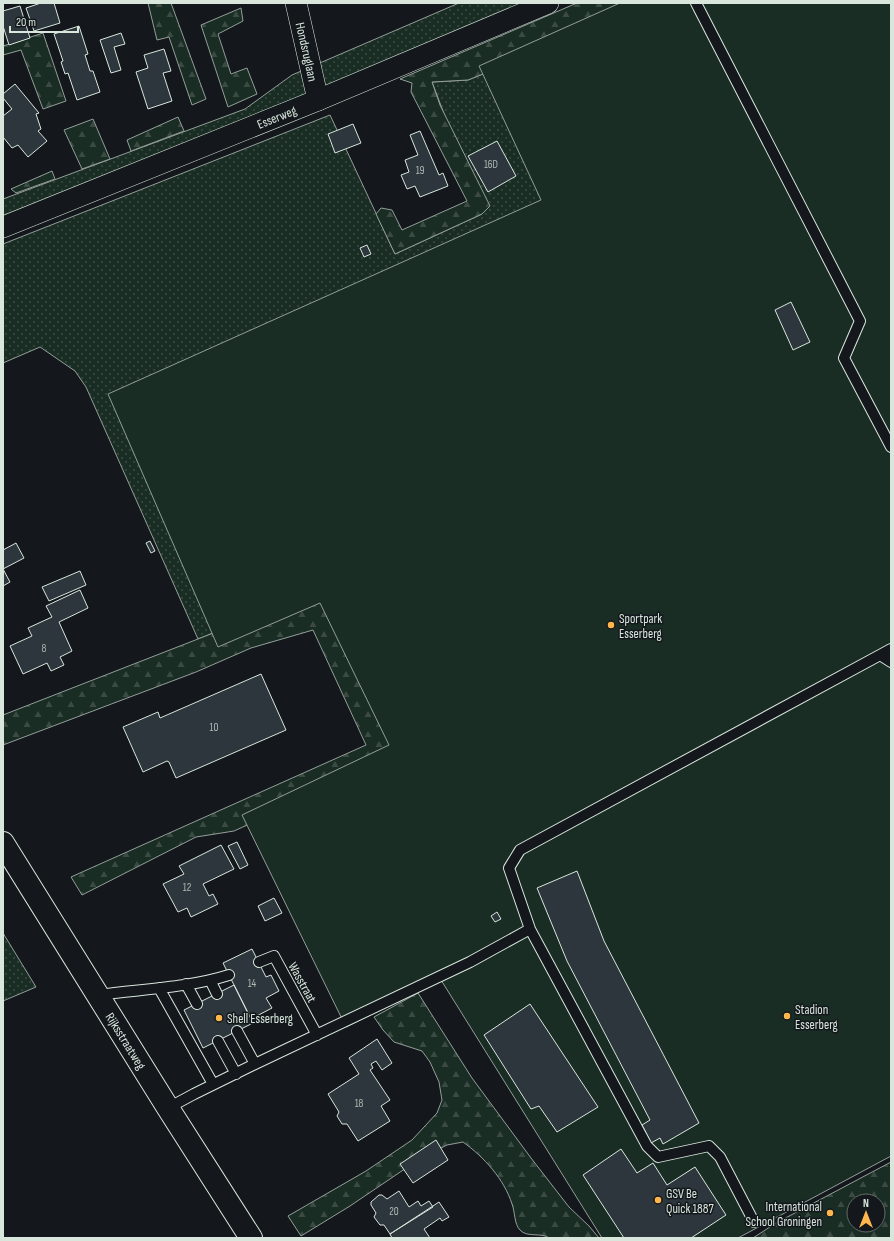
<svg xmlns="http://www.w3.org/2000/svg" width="894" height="1241" font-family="'Sofia Sans Condensed',sans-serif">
  <defs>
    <pattern id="grass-dots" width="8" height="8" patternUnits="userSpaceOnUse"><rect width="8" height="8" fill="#1a2d24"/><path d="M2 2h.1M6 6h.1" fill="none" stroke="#3b4b43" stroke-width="1.8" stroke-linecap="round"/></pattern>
    <pattern id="forest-firs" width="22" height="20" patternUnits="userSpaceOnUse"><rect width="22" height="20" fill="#1a2d24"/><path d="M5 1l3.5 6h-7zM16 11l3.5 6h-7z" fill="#3b4b43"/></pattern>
  </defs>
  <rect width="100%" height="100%" fill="#14181c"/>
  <path fill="url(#grass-dots)" stroke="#939e99" d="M459,3h71l-527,218v-22l242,-90 47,-34z
    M680,3l-364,590 -118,46 -112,-252 -11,-16 -35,-24 -37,16v-119l327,-129 65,139 87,-40 -50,-132 36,-2 90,-36z
    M3,933l33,54 -33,14z"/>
  <path fill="url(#forest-firs)" stroke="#939e99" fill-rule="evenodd" d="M148,3h23l35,96 -14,6 -23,-68 -12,3z
    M577,3h76l-95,41 -90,36 -36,2 8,23 50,101 -8,8 -87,40 -19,-40 5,-6 11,2 10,20 65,-29 -56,-109 1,-9 -12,-4z
    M241,8l2,13 -25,13 13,40 16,-6 10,26 -29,13 -27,-82z
    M43,33l23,68 -23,8 -22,-59 -18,5v-9z
    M178,117l6,14 -53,20 -4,-11z
    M93,119l17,40 -28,10 -18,-39z
    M52,171l3,8 -39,14 -5,-4z
    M316,593l86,162 -168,76 -38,6 -114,58 -11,-18 295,-132 -53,-115 -62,18 -55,24 -193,73v-30z
    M418,993l54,85 59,80 38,49 20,19 10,12h-50c-8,-6 -22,0 -29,-8 -6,-6 -5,-19 -8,-26 -8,-25 -28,-47 -49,-62l-16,3 -29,15 -68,46 -49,30 -13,-20 78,-45 46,-31 25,-27 5,-13 -3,-18 -9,-20 -8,-11 -28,-9 -11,-12 -9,-13z
    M891,1162v76h-138l23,-15zM854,1201h24v24h-24z"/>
  <path fill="#1a2d24" stroke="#939e99" d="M620,3h271v1153l-153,82h-136l-161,-258 -95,47 -104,-212 147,-70 -69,-142 -102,44 -110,-253 433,-194 -62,-134z"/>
  <path fill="#2c363c" stroke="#d8e6dc" d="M41,3h13l6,20 -26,8 -8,-23z
    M20,6l10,32 -21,7 -6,-19v-15z
    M79,26l9,28 -3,1 5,16h3l7,21 -23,8 -9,-27 -3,1 -4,-12 2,-1 -9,-27z
    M121,33l4,11 -11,3 7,23 -10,3 -11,-33z
    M164,49l7,22 -8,2 9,28 -24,8 -12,-37 12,-4 -4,-13z
    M15,84l24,29 -3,1 5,15 -3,2 9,10 -19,16 -10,-12 -6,3 -9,-11v-21l9,-7 -9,-11v-4z
    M353,124l8,19 -26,10 -7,-19z
    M420,131l19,44 4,-2 5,13 -28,11 -5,-11 -8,3 -6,-14 8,-3 -4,-12 13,-5 -8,-20z
    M497,141l19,35 -28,16 -20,-36z
    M367,245l4,9 -7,3 -4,-9z
    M791,302l19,40 -17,8 -18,-40z
    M150,541l5,10 -4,2 -5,-10z
    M16,543l8,15 -21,11 7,13 -7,4v-36z
    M80,571l6,14 -37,16 -7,-14z
    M80,590l8,18 -29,14 13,29 -12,6 4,8 -13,6 -4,-8 -24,11 -13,-28 22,-10 -4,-8 24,-11 -6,-11z
    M261,674l25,56 -110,48 -7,-16 -2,-1 -24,11 -20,-45 35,-15 2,6z
    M237,842l11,23 -8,4 -12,-23z
    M221,845l13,24 -31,15 6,12 4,-2 5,10 -27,13 -4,-9 -9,4 -15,-28 21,-10 -5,-8z
    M577,871l27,70 95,182 -36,21 -3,-6 -9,5 -9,-18 8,-5 -83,-159 -30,-73z
    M274,898l8,15 -17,8 -7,-15z
    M497,912l4,7 -6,3 -4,-6z
    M252,949l14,28 5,-2 8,16 -13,7 6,10 -21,11 -28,-56z
    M234,985l19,38 -50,25 -19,-38z
    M530,1004l68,103 -41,25 -18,-26 -8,3 -47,-74z
    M377,1039l15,24 -10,7 -6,-9 -5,3 2,4 -3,2 20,30 -9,6 9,15 -32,20 -11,-17h-5l-5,-8 2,-4 -11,-18 31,-20 -10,-16z
    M436,1140l12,20 -35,23 -13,-19z
    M621,1149l16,24 16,-10 14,22 28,-18 31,48 -35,23h-67l-41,-63z
    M399,1191l10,16 9,-6 3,5 8,-5 4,6 -43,27 -6,-9h-4l-6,-8 2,-4 -5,-8v-3l8,-7h3l5,4z
    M439,1202l10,15 -7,4 -2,-3 -16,11 6,9h-38l-2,-4z"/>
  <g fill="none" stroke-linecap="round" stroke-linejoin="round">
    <g stroke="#d8e6dc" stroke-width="12">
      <path id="lane" d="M696,3l164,318 -16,37 47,89
        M891,649l-11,6 11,7
        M259,962l15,-6 43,79
        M210,980l7,14
        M186,984l11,20
        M159,988l54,96
        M98,995c42,-6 90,-7 131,-20
        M237,1031l18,33
        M218,1041l18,33
        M168,1108l26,-14 61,-30 215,-102 60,-33
        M754,1222l-34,-65 -11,-11 -51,11 -11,-11 -117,-217 -21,-61 11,-18 360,-195"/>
    </g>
    <g stroke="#d8e6dc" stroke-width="22">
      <g id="street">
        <path id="s1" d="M296,3l22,97"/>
        <path id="s2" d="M3,227l315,-127 230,-97"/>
      </g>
    </g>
    <g stroke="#d8e6dc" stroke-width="24">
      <g id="secondary">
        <path id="s3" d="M3,843l165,265 83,130"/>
      </g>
    </g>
    <use href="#lane" stroke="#14181c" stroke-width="10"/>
    <use href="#street" stroke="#14181c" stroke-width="21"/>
    <use href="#secondary" stroke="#14181c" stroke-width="22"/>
  </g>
  <g fill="#ffb74d" stroke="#14181c" stroke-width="1.5">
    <circle cx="611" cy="625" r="4"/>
    <circle cx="787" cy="1016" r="4"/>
    <circle cx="219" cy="1018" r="4"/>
    <circle cx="658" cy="1200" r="4"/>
    <circle cx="830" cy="1213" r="4"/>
  </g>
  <g text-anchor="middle" stroke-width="3" stroke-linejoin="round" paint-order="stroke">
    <g font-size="11" fill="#adbab4">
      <text x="491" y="168">16D</text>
      <text x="420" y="174">19</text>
      <text x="44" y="652">8</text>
      <text x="214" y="731">10</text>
      <text x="187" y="891">12</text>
      <text x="252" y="987">14</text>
      <text x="359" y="1107">18</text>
      <text x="394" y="1215">20</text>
    </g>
    <g font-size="13" fill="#d8e6dc" stroke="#14181c">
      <text dy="5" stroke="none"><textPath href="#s1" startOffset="50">Hondsruglaan</textPath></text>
      <text dy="5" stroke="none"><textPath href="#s2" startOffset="295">Esserweg</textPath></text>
      <text transform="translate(303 982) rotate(61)" y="5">Wasstraat</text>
      <text dy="5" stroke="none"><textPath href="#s3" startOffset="233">Rijksstraatweg</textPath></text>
    </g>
    <g font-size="13" fill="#d8e6dc" stroke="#14181c" text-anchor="start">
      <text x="619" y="623">Sportpark<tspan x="619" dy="15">Esserberg</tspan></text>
      <text x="795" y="1014">Stadion<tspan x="795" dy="15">Esserberg</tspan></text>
      <text x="227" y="1023">Shell Esserberg</text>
      <text x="666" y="1198">GSV Be<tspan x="666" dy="15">Quick 1887</tspan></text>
      <text x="822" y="1211" text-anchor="end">International<tspan x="822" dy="15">School Groningen</tspan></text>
    </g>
  </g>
  <rect width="894" height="1241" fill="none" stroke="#d8e6dc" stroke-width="8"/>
  <g transform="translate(866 1213)"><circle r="19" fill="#14181c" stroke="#626a69"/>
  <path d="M0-3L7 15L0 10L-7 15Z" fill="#ffb74d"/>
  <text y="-6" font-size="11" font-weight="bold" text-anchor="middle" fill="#d8e6dc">N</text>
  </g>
  <path d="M10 26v6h68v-6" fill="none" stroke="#d8e6dc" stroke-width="2"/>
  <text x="16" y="26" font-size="12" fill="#d8e6dc" stroke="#14181c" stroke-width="3" paint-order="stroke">20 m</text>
</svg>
